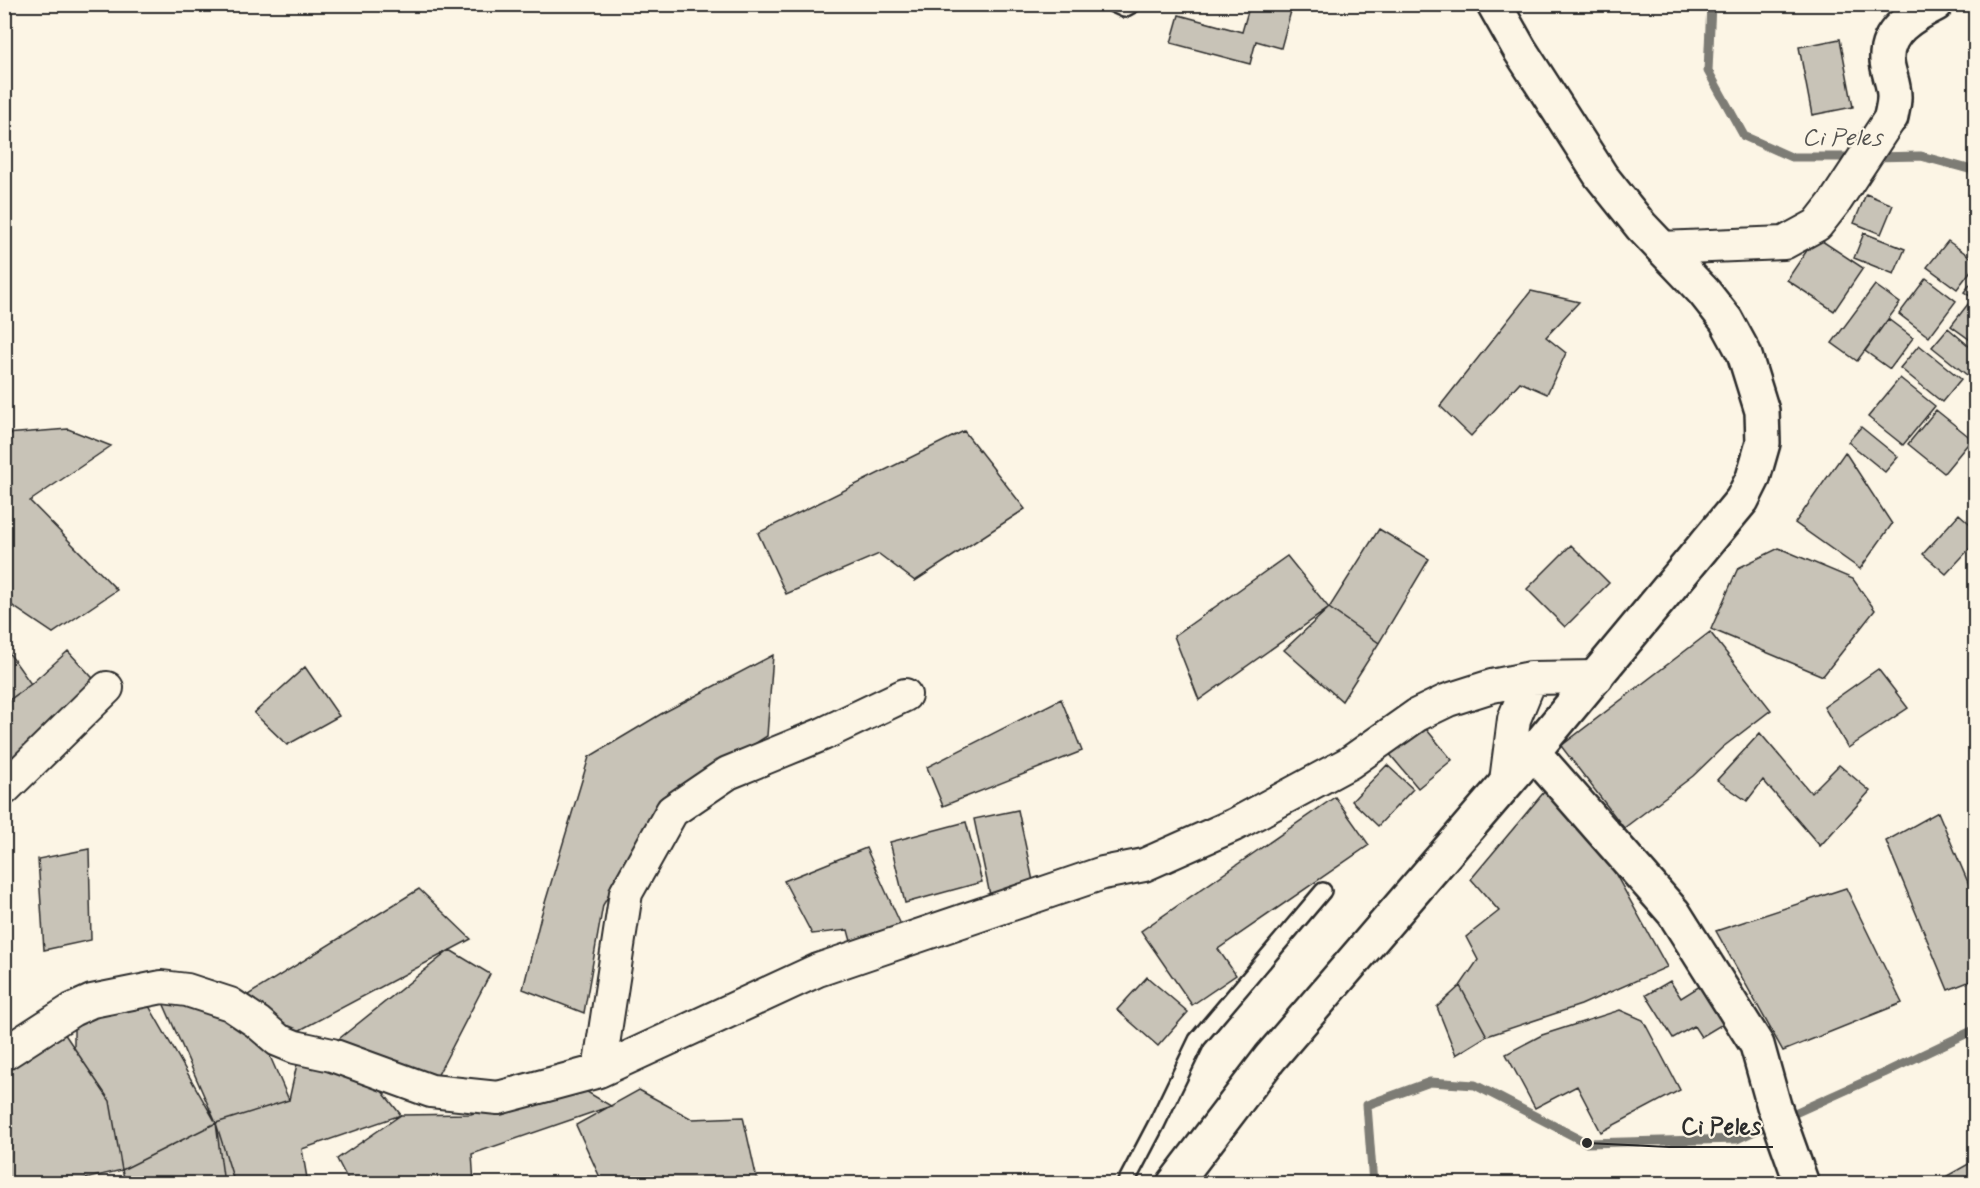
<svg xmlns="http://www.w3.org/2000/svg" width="1980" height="1188" font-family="Mynerve,sans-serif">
  <rect width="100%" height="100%" fill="#fcf5e5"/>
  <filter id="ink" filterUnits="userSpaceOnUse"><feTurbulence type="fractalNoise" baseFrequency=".0167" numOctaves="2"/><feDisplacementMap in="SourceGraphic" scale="12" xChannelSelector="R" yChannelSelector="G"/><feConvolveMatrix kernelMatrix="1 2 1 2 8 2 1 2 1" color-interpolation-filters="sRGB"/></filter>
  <g filter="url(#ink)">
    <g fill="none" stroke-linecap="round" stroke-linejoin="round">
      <path stroke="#7d7b74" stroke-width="9" d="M1711,4l-3,67 36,65 47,21h67
        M1872,157l49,-1 55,15
        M1373,1184l-6,-79 63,-23 45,3 112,58 150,-4 147,-66 92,-44"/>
    </g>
    <path fill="#c8c3b7" stroke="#2b2b2b" stroke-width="1.5" d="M1250,4h16l25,7 -10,37 -25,-7 -6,23 -79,-21 8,-28 63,17z
      M1840,39l13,68 -41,8 -13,-68z
      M1866,194l27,11 -12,29 -27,-11z
      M1864,233l41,16 -11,25 -40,-16z
      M1816,237l47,31 -29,43 -47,-31z
      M1948,241l28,20v3l-19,25 -30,-22z
      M1976,277v23l-12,-8z
      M1926,278l30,23 -27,36 -30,-23z
      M1875,285l25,18 -43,58 -25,-18z
      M1531,291l48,11 -33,35 20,16 -19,41 -27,-12 -49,54 -31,-30z
      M1968,304l8,6v34l-25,-18z
      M1888,319l25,19 -23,31 -25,-18z
      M1948,328l28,24v23l-4,4 -40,-32z
      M1919,345l42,34 -19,23 -42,-34z
      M1900,378l35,28 -32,39 -35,-28z
      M1973,388h3v39h-6z
      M1936,410l36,29 -28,34 -36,-29z
      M1861,427l37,30 -13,15 -37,-30z
      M68,429l43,17 -81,55 87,89 -64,43 -49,-33v-165l2,-1z
      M964,431l61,78 -110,72 -36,-27 -93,40 -28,-61z
      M1845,452l47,72 -32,45 -65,-46z
      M1959,514l17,15v13l-30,32 -23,-20z
      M1379,529l50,30 -50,84 -50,-35z
      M1571,545l38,38 -44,44 -38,-38z
      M1779,548l74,31 22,31 -52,66 -112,-47 27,-61z
      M1287,556l42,52 -130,92 -25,-64z
      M1329,608l50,35 -37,58 -58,-51z
      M1710,632l61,78 -48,37 -30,29 -69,52 -63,-82z
      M4,646l27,38 -27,20z
      M68,651l33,36 -94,79 -3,-3v-59l27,-20z
      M773,655l-6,81 -104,67 -60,102 -19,108 -61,-24 18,-73 48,-159 72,-43z
      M305,667l34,49 -52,29 -33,-32z
      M1878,669l30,39 -60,40 -24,-41z
      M1061,699l21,52 -139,55 -16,-39z
      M1422,724l30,36 -34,28 -30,-36z
      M1760,733l51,60 28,-28 31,26 -50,55 -57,-66 -16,21 -30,-21z
      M1387,765l26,24 -35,37 -26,-25z
      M1550,785l56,72 61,110 -86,38 -94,31 -27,-50 18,-26 -12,-23 33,-26 -28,-32z
      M1335,797l34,48 -151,104 18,26 -44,30 -51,-74z
      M1018,810l16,76 -44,9 -16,-76z
      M1938,812l38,89v78l-28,11 -62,-149z
      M966,822l16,60 -77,21 -15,-61z
      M866,848l36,79 -50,18 -4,-15 -36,4 -28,-53z
      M89,849l2,91 -47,10 -6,-91z
      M1846,888l56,115 -119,48 -67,-120z
      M419,889l52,50 -188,100 -48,-36z
      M450,950l40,24 -59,114 -101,-42z
      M1147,977l41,35 -30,34 -41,-36z
      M1670,981l11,17 27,-17 23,38 -30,18 -7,-11 -21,12 -27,-43z
      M1460,986l27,50 -31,19 -19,-48z
      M157,989l99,35 33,76 -73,23z
      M141,992l75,131 -94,47 -12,-69 -36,-53v-31z
      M1620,1010l23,10 37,70 -79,42 -24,-46 -42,22 -29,-54 36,-19z
      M60,1027l50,74 12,69 -58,14h-57l-3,-6v-118z
      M299,1055l74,25 28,35 -99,34 6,35h-84l-8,-61 73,-23z
      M567,1080l44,26 -139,48 2,30h-124l-13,-25 64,-44 70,-1z
      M639,1090l53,29 51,-2 15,67h-155l-27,-59z
      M216,1123l19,61h-109l-4,-14z
      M1972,1162l4,8v14h-25l-4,-8z"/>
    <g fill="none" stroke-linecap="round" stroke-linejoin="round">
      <g stroke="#2b2b2b" stroke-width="20">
        <path id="lane" d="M1113,4l11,5 9,-5
          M1125,1184l32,-61 40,-83 126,-149"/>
      </g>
      <g stroke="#2b2b2b" stroke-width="36">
        <path id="street" d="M1661,248l123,-5 33,-18 18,-23 56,-85
          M1506,781l8,-62 17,-41
          M4,789l103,-101
          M4,1054l68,-44 20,-9 70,-14 25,3 43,14 27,18 21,18 17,7 37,8 99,36 67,7 101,-27 219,-101 285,-97 41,-8 90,-40 115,-62 68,-48 31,-15 44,-14 39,-8 66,-1
          M599,1071l27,-178 46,-82 56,-38 95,-39 82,-39"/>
      </g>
      <g stroke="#2b2b2b" stroke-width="38">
        <path id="secondary" d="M1891,117c1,-6 3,-13 3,-19 1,-12 -6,-25 -7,-37 -2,-30 25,-45 49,-57
          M1533,752l141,161 83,132 17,61 28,78"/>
      </g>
      <g stroke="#2b2b2b" stroke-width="38">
        <path id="highway" d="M1174,1184l96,-126 263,-306 209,-252 11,-22 10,-35 -1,-32 -18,-58 -18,-33 -22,-28 -63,-66 -40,-50 -81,-126 -26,-46"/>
      </g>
      <use href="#lane" stroke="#fcf5e5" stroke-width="15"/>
      <use href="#street" stroke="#fcf5e5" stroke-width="32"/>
      <use href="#secondary" stroke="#fcf5e5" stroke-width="33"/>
      <use href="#highway" stroke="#fcf5e5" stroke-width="33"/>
    </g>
  </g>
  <g text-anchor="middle" stroke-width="4.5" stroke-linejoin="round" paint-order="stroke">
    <g font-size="24" font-style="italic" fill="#545350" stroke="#fcf5e5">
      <text x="1842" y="145">Ci Peles</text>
    </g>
  </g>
  <path fill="none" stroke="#2b2b2b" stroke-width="2" d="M1587 1143L1669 1147H1773"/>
  <circle fill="#2b2b2b" stroke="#fcf5e5" stroke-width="2" cx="1587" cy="1143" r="6"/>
  <g font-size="24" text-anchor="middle" font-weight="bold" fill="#2b2b2b" stroke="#fcf5e5" stroke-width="4.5" stroke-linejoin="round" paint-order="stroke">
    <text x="1721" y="1134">Ci Peles</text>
  </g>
  <rect width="1980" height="1188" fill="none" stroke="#fcf5e5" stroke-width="24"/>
  <rect x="12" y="12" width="1956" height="1164" fill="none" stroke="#2b2b2b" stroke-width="2" filter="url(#ink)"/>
</svg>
